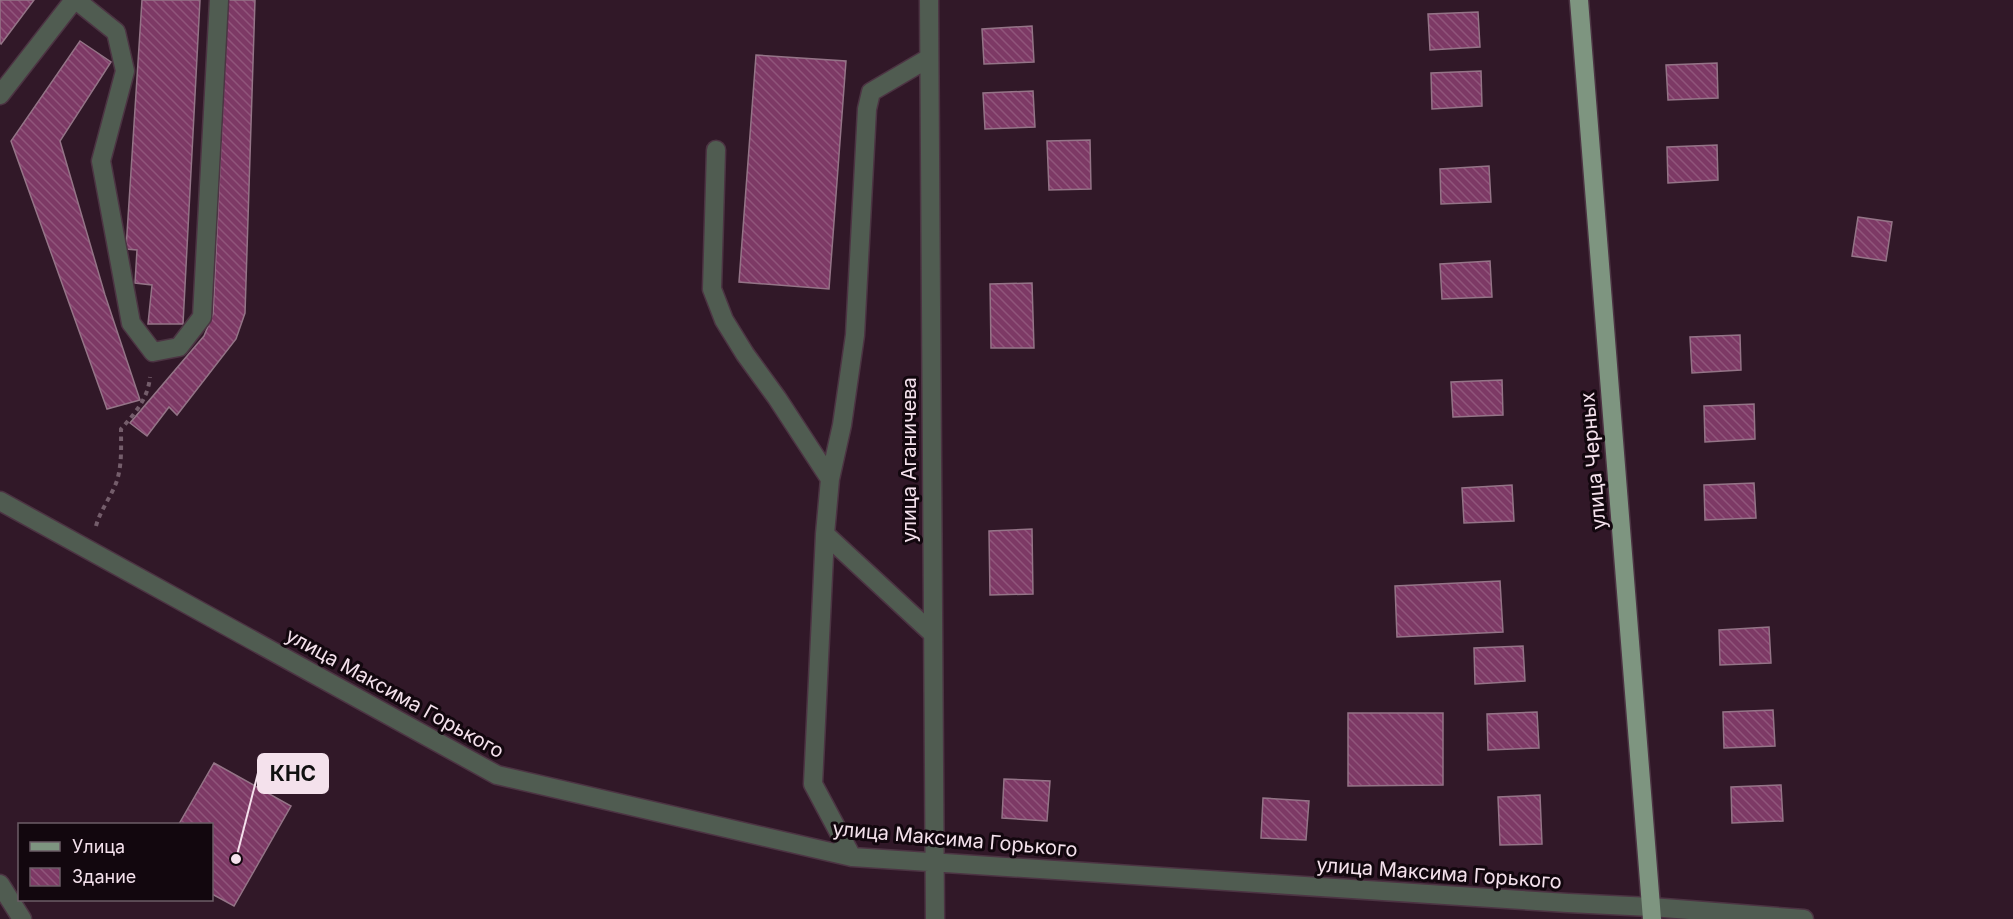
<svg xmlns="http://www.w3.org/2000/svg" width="2013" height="919" font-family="Inter,sans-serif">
  <defs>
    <pattern id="building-back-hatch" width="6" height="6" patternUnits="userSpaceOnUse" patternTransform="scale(1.5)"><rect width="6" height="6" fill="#7d3965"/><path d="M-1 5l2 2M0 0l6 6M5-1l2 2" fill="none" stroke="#90557b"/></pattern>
  </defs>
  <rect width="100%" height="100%" fill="#311828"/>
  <path fill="url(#building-back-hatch)" stroke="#947487" stroke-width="1.5" d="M0,0h34l-33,44 -1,-1z
    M142,0h58l-17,324h-35l4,-39 -17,-2 2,-33 -11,-1z
    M228,0h27l-10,313 -9,26 -59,76 -8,-8 -22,29 -17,-13 74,-87 9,-22z
    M1478,12l2,35 -50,3 -2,-36z
    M1032,26l2,36 -50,2 -2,-35z
    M80,41l31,21 -51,79 45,154 35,105 -33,9 -96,-268z
    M756,55l90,6 -17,228 -90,-7z
    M1717,63l1,35 -50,2 -2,-35z
    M1481,71l1,35 -50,3 -1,-36z
    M1033,91l2,36 -50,2 -2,-36z
    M1090,140l1,49 -42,1 -2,-49z
    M1717,145l1,35 -50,3 -1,-36z
    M1489,166l2,36 -50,2 -1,-35z
    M1858,217l34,5 -6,39 -34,-5z
    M1490,261l2,36 -50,2 -2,-35z
    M1032,283l2,65h-43l-1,-64z
    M1740,335l1,35 -49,3 -2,-36z
    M1502,380l1,35 -50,2 -2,-35z
    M1754,404l1,35 -50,3 -1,-36z
    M1754,483l2,35 -51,2 -1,-35z
    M1512,485l2,36 -50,2 -2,-35z
    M1032,529l1,65 -43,1 -1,-64z
    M1500,581l3,51 -106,5 -2,-51z
    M1769,627l2,36 -51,2 -1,-35z
    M1523,646l2,35 -50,3 -1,-36z
    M1773,710l2,36 -51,2 -1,-36z
    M1537,712l2,36 -51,2 -1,-36z
    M1348,713h95v72l-95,1z
    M214,763l77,43 -57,100 -22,-12v-70h-33z
    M1004,779l46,2 -3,40 -45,-3z
    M1781,785l2,36 -51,2 -1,-36z
    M1540,795l2,49 -42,1 -2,-48z
    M1263,798l46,3 -3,39 -45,-2z"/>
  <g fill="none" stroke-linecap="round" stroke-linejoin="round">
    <g stroke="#4c3443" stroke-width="21">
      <path id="minor" d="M76,0l40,32 9,39 -24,90 30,162 22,29 26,-5 23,-30 17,-317
        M929,0l6,919
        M0,95l74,-95
        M716,150l-4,139 12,31 21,34 32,44 53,81 -5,55 -12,250 39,73
        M830,479l12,-54 13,-90 12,-226 4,-17 58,-34
        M0,501l497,274 355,82 716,46 83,4 153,12
        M825,534l108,100
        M0,884l22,35"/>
    </g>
    <g stroke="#4c3443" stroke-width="21">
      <path id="major" d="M1579,0l73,919"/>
    </g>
    <path stroke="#745d6b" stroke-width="4" stroke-dasharray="4.5 4.5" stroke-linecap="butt" d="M96,526c5,-18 18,-33 22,-49 4,-16 3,-32 3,-48 14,-16 27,-30 29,-52"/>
    <use href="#minor" stroke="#505c51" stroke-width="18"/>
    <use href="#major" stroke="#7e9580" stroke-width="18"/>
  </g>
  <g text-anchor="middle" stroke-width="6" stroke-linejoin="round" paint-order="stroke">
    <g font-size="20" fill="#f4e1ec" stroke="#12070e">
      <text transform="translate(909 460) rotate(-90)" y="7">улица Аганичева</text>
      <text transform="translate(1593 461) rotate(-95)" y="7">улица Черных</text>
      <text transform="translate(395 693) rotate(29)" y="7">улица Максима Горького</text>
      <text transform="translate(955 839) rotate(5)" y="7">улица Максима Горького</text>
      <text transform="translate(1439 873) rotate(4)" y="7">улица Максима Горького</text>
    </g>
  </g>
  <path fill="none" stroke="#f4e1ec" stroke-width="2" d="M236 859L258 773"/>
  <circle fill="#f4e1ec" stroke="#12070e" stroke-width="2" cx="236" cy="859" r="6"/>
  <rect fill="#f4e1ec" stroke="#f4e1ec" stroke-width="2" x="258" y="754" width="70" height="39" rx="6"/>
  <g font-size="21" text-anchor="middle" font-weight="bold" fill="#111">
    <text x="293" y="781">КНС</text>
  </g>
  <rect x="18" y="823" width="195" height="78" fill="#12070e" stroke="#6c5e67" stroke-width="1.5"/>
  <rect x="30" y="842" width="30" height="9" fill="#7e9580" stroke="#6c5e67" stroke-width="1.5"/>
  <text x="72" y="853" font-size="18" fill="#f4e1ec">Улица</text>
  <rect x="30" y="868" width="30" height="18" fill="url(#building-back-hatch)" stroke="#6c5e67" stroke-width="1.5"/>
  <text x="72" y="883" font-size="18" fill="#f4e1ec">Здание</text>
</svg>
